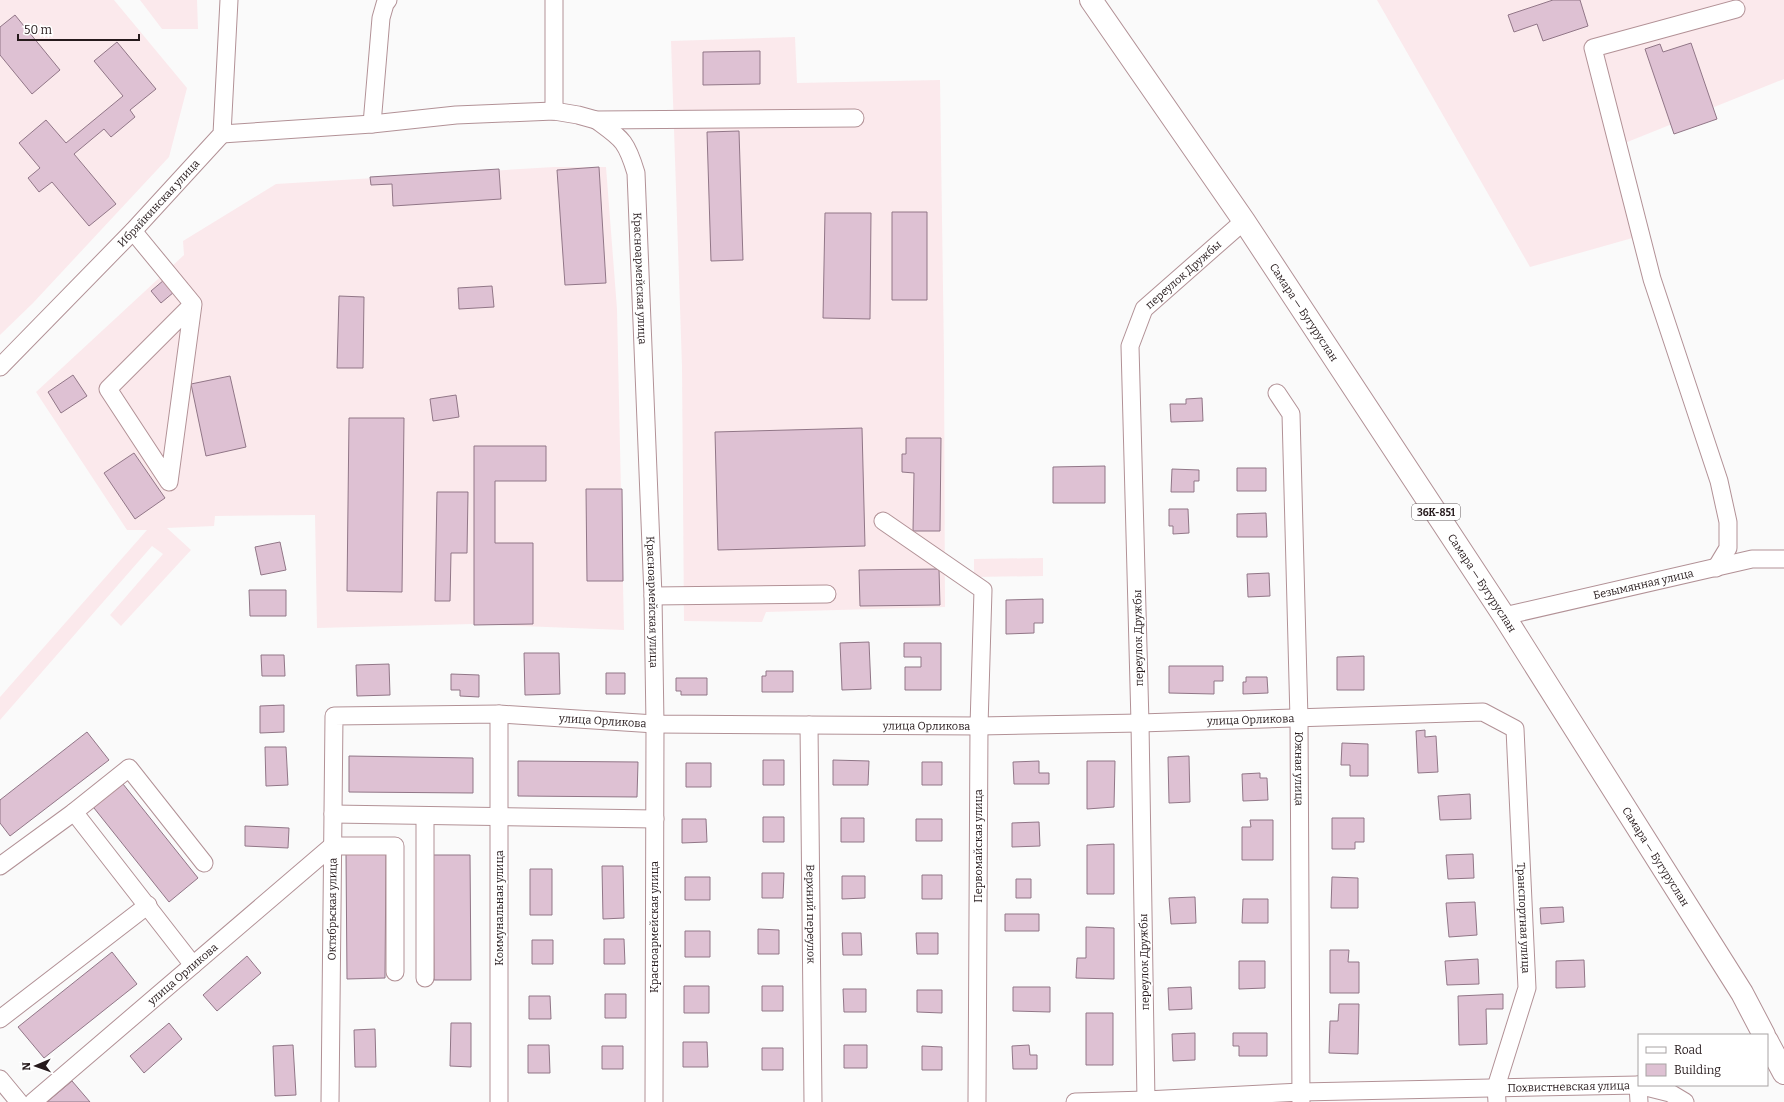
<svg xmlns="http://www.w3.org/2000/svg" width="1784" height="1102" font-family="Bitter,serif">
  <rect width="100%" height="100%" fill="#fafafa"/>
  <path fill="#fbe9ec" d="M0,0h114l73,88 -18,69 -136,146 -33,32z
    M140,0h57l1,29h-36z
    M1377,0h407v79l-174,70 26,88 -106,30z
    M795,37l2,46 143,-3 4,277 1,250 -179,5 -4,10 -78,-1 -2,-255 -11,-325z
    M554,167h52l11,142 7,321 -151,-6 -156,4 -2,-113 -100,1 -1,10 -47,2 24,22 -70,76 -11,-11 53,-61 -11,-8 -152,174v-23l147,-167h-20l-91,-138 148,-137 -1,-14 93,-57z
    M1043,558v18l-69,1v-18z"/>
  <path fill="#dec1d3" stroke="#917687" d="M1553,0h27l8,26 -45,15 -6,-17 -23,8 -6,-17z
    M15,15l45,55 -28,24 -32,-39v-28z
    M117,42l39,47 -26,21 5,7 -24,20 -7,-8 -30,25 42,50 -27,22 -37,-44 -13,10 -11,-14 12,-10 -21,-25 27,-23 20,23 57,-47 -29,-35z
    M1691,43l26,76 -43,15 -29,-85 15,-5 3,8z
    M760,51v33l-57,1v-33z
    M739,131l4,129 -32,1 -4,-129z
    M599,167l7,116 -41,2 -8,-115z
    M499,169l2,30 -108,7 -1,-22 -21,1 -1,-8z
    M892,212h35v88h-35z
    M825,213h46l-1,106 -47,-1z
    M164,280l10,12 -13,11 -10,-12z
    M492,286l2,21 -35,2 -1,-21z
    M339,296l25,1 -1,71h-26z
    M73,375l14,21 -26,17 -13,-21z
    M230,376l16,71 -40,9 -15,-72z
    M456,395l3,22 -26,4 -3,-22z
    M1202,398l1,23 -32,1 -1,-18h16v-5z
    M349,418h55l-2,174 -55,-1z
    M862,428l3,118 -147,4 -3,-118z
    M906,438h35l-1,93h-27l1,-58 -12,-1v-18h4z
    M474,446h72v35h-51v62h38v81l-59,1z
    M134,453l31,45 -30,21 -31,-46z
    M1105,466v37h-52v-36z
    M1237,468h29v23h-29z
    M1172,469l27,1v11h-5v11h-23z
    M586,489h36l1,92h-36z
    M437,492h31l-1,61h-16l-1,48h-15z
    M1169,509h19l1,24 -16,1v-8h-4z
    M1266,513l1,24h-30v-23z
    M280,542l6,28 -25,5 -6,-28z
    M939,569l1,36 -80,1 -1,-36z
    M1269,573l1,23 -22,1 -1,-23z
    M249,590h37v26h-36z
    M1043,599v24h-9v10l-28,1v-34z
    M869,642l2,47 -29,1 -2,-47z
    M904,643h37v47h-36v-23h16v-10h-17z
    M524,653h35l1,41 -35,1z
    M261,655h23l1,21h-23z
    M1364,656v34h-27v-33z
    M389,664l1,31 -33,1 -1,-31z
    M1169,666h54v15h-9v13l-45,-1z
    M766,671h27v21h-31v-16h4z
    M606,673h19v21h-19z
    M451,674l28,1v22l-19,-1v-6h-9z
    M1246,677h21l1,16 -25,1v-12h3z
    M676,678h31v17h-26v-4h-5z
    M284,705v27l-24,1v-27z
    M1425,730v7l11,-1 2,36 -20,1 -2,-42z
    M87,732l22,28 -99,76 -10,-13v-23z
    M1342,743l26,1v32h-18v-11h-9z
    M265,747h21l2,38 -22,1z
    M349,756l124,2v35l-124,-1z
    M1189,756l1,46 -21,1 -1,-46z
    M763,760h21v25h-21z
    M833,760l36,1 -1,24h-35z
    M518,761l120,1 -1,35 -119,-1z
    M1039,761v12h10v11h-35l-1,-22z
    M1087,761h28l-1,46 -27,2z
    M922,762h20v23h-20z
    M686,763h25v24h-25z
    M1260,773v5h7l1,22 -25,1 -1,-27z
    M119,779l79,99 -29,24 -79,-99z
    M1470,794l1,25 -31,1 -2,-24z
    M763,817h21v25h-21z
    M841,818h23v24h-23z
    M1332,818h32v24h-9v7h-23z
    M682,819h24l1,23 -25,1z
    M916,819h26v22h-26z
    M1250,820h23v40h-31v-33h9z
    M1039,822l1,24 -28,1v-24z
    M245,826l44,2 -1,20 -43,-2z
    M1114,844v50h-27v-49z
    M386,853l-1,125 -38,1 -1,-125z
    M1473,854l1,24 -26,1 -2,-24z
    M433,855h37l1,125h-37z
    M602,866h21l1,52 -21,1z
    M530,869h22v46h-22z
    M762,873h22l-1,25h-21z
    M922,875h20v24h-20z
    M842,876h23v22l-23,1z
    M685,877h25v23h-25z
    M1332,877l26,1v30h-27z
    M1016,879h15v19h-15z
    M1195,897l1,26 -25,1 -2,-26z
    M1243,899h25v24h-26z
    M1475,902l2,33 -28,2 -3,-34z
    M1563,907l1,15 -23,2 -1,-16z
    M1005,914h34v17h-34z
    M1086,927l28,1v51l-38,-1 1,-20h9z
    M758,929l21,1v24h-21z
    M685,931h25v26h-25z
    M842,933h19l1,22h-19z
    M916,933h22v21h-21z
    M604,939h20l1,25h-21z
    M532,940h21v24h-21z
    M1330,950h19l-1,12h11v31h-29z
    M112,952l25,32 -93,74 -26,-31z
    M247,956l14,17 -44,38 -14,-16z
    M1478,959l1,25 -32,1 -2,-24z
    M1584,960l1,27 -29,1v-27z
    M1239,961h26v27l-26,1z
    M684,986h25v27h-25z
    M762,986h21v25h-21z
    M1013,987h37v25l-37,-1z
    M1191,987l1,22 -23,1 -1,-22z
    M843,989h23v23h-22z
    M917,990h25v23l-25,-1z
    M605,994h21v24h-21z
    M1503,994v15h-17l1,35 -28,1 -1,-49z
    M529,996h21l1,23h-22z
    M1339,1004h20l-1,50 -29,-1 1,-32h8z
    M1086,1013h27v52h-27z
    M169,1023l13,16 -38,34 -14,-17z
    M451,1023h20v44l-21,-1z
    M375,1029l1,38h-21l-1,-37z
    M1195,1033v27l-22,1 -1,-27z
    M1233,1033h34v23h-28v-10h-6z
    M683,1042h24l1,25h-25z
    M293,1045l3,50 -21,1 -2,-50z
    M528,1045h21l1,28h-22z
    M844,1045h23v23h-23z
    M1029,1045l1,10h7v14h-24l-1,-23z
    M602,1046h21v23h-21z
    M922,1046l20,1v23h-20z
    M762,1048h21v22h-21z
    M72,1081l18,21h-43z"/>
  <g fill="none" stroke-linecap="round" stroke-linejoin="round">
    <g stroke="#b29196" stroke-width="19">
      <g id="minor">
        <path d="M554,0v111"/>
        <path id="s1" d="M596,120c26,19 30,20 40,53l17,423 2,128 -1,378"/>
        <path d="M372,124l9,-106 4,-14 3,-4"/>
        <path d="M222,134l150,-10 84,-9 98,-4 24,4 18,5 259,-2"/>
        <path d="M133,231l60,73 -85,85 61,93 24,-178"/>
        <path id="s2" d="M0,367l133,-136 89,-97 7,-134"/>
        <path id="s3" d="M1277,393l14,21 8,305 2,383"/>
        <path d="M883,521l100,69 -4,136 -2,376"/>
        <path d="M1716,568l12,-20v-26l-9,-41 -67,-202 -59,-231 143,-39"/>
        <path d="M653,596l174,-2"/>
        <path id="s4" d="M1504,616l248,-57h32"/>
        <path id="s5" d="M809,725l4,377"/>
        <path d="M74,812l55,-44 75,95"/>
        <path d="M333,814l322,5"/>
        <path d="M0,866l74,-54 119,153"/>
        <path d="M425,978v-162"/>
        <path d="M0,1019l148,-114"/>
        <path d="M0,1079l19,23"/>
        <path d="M1638,1085l1,17"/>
        <path id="s6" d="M33,1102l299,-256h63v126"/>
        <path id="s7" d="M330,1102l4,-386 165,-2 156,10 324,2 161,-3 343,-11 32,17 12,259 -31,99 1,15"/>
        <path d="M499,1102v-388"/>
        <path id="s8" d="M1075,1102l71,-2 155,-8 337,-7 32,8 15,9"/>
        <path id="s9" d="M1146,1102l-6,-379 -10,-377 14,-37 100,-88"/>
      </g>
    </g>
    <g stroke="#b29196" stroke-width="24">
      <g id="major">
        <path id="s10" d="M1091,0l153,221 260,395 238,377 22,42"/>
        <path d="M1767,1041l17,32"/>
      </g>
    </g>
    <use href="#minor" stroke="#fff" stroke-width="17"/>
    <use href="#major" stroke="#fff" stroke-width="22"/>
  </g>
  <g text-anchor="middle" stroke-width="3.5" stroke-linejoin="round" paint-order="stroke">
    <rect fill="#fff" stroke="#675f60" stroke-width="1" x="1412" y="504" width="48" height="16" rx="3"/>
    <g font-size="10" font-weight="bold" fill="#261a1c">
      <text x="1436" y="516">36К-851</text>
    </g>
    <g font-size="11" fill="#261a1c" stroke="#fff">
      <text dy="4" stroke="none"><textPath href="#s2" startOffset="228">Ибряйкинская улица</textPath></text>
      <text dy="4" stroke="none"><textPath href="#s9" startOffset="848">переулок Дружбы</textPath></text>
      <text dy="4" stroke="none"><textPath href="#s1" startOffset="174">Красноармейская улица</textPath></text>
      <text dy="4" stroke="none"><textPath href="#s10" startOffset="378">Самара — Бугуруслан</textPath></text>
      <text dy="4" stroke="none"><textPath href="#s10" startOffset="702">Самара — Бугуруслан</textPath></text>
      <text dy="4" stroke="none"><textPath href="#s4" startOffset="143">Безымянная улица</textPath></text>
      <text dy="4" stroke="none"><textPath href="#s1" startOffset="498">Красноармейская улица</textPath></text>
      <text transform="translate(1138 638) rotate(-91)" y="4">переулок Дружбы</text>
      <text dy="4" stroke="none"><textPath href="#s7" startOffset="655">улица Орликова</textPath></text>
      <text dy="4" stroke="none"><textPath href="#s7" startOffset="1303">улица Орликова</textPath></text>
      <text dy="4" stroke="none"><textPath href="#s7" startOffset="979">улица Орликова</textPath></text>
      <text dy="4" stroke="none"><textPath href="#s3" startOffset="380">Южная улица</textPath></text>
      <text transform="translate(978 846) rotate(-90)" y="4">Первомайская улица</text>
      <text dy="4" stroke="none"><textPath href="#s10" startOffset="1026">Самара — Бугуруслан</textPath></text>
      <text transform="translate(499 908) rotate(-90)" y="4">Коммунальная улица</text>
      <text dy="4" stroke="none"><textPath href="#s7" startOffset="193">Октябрьская улица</textPath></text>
      <text dy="4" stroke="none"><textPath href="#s5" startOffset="189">Верхний переулок</textPath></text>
      <text dy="4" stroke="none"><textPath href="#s7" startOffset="1761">Транспортная улица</textPath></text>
      <text transform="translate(654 927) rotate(-90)" y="4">Красноармейская улица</text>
      <text transform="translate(1144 962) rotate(-91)" y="4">переулок Дружбы</text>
      <text dy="4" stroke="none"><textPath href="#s6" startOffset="197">улица Орликова</textPath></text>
      <text dy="4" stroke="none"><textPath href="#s8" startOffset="494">Похвистневская улица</textPath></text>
    </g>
  </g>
  <rect x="1638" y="1034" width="130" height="52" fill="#ffffff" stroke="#a8a3a4"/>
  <rect x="1646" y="1047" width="20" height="6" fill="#ffffff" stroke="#a8a3a4"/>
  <text x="1674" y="1054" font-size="12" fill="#261a1c">Road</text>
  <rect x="1646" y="1064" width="20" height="12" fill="#dec1d3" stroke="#a8a3a4"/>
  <text x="1674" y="1074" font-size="12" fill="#261a1c">Building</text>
  <g transform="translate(36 1066) rotate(268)" stroke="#ffffff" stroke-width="3" paint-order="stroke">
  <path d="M0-3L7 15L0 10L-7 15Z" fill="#261a1c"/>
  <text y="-6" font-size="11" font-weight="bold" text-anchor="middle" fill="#261a1c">N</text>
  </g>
  <path d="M18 34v6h121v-6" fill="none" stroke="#261a1c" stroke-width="2"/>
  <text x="24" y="34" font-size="12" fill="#261a1c" stroke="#ffffff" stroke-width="3" paint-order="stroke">50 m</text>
</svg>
